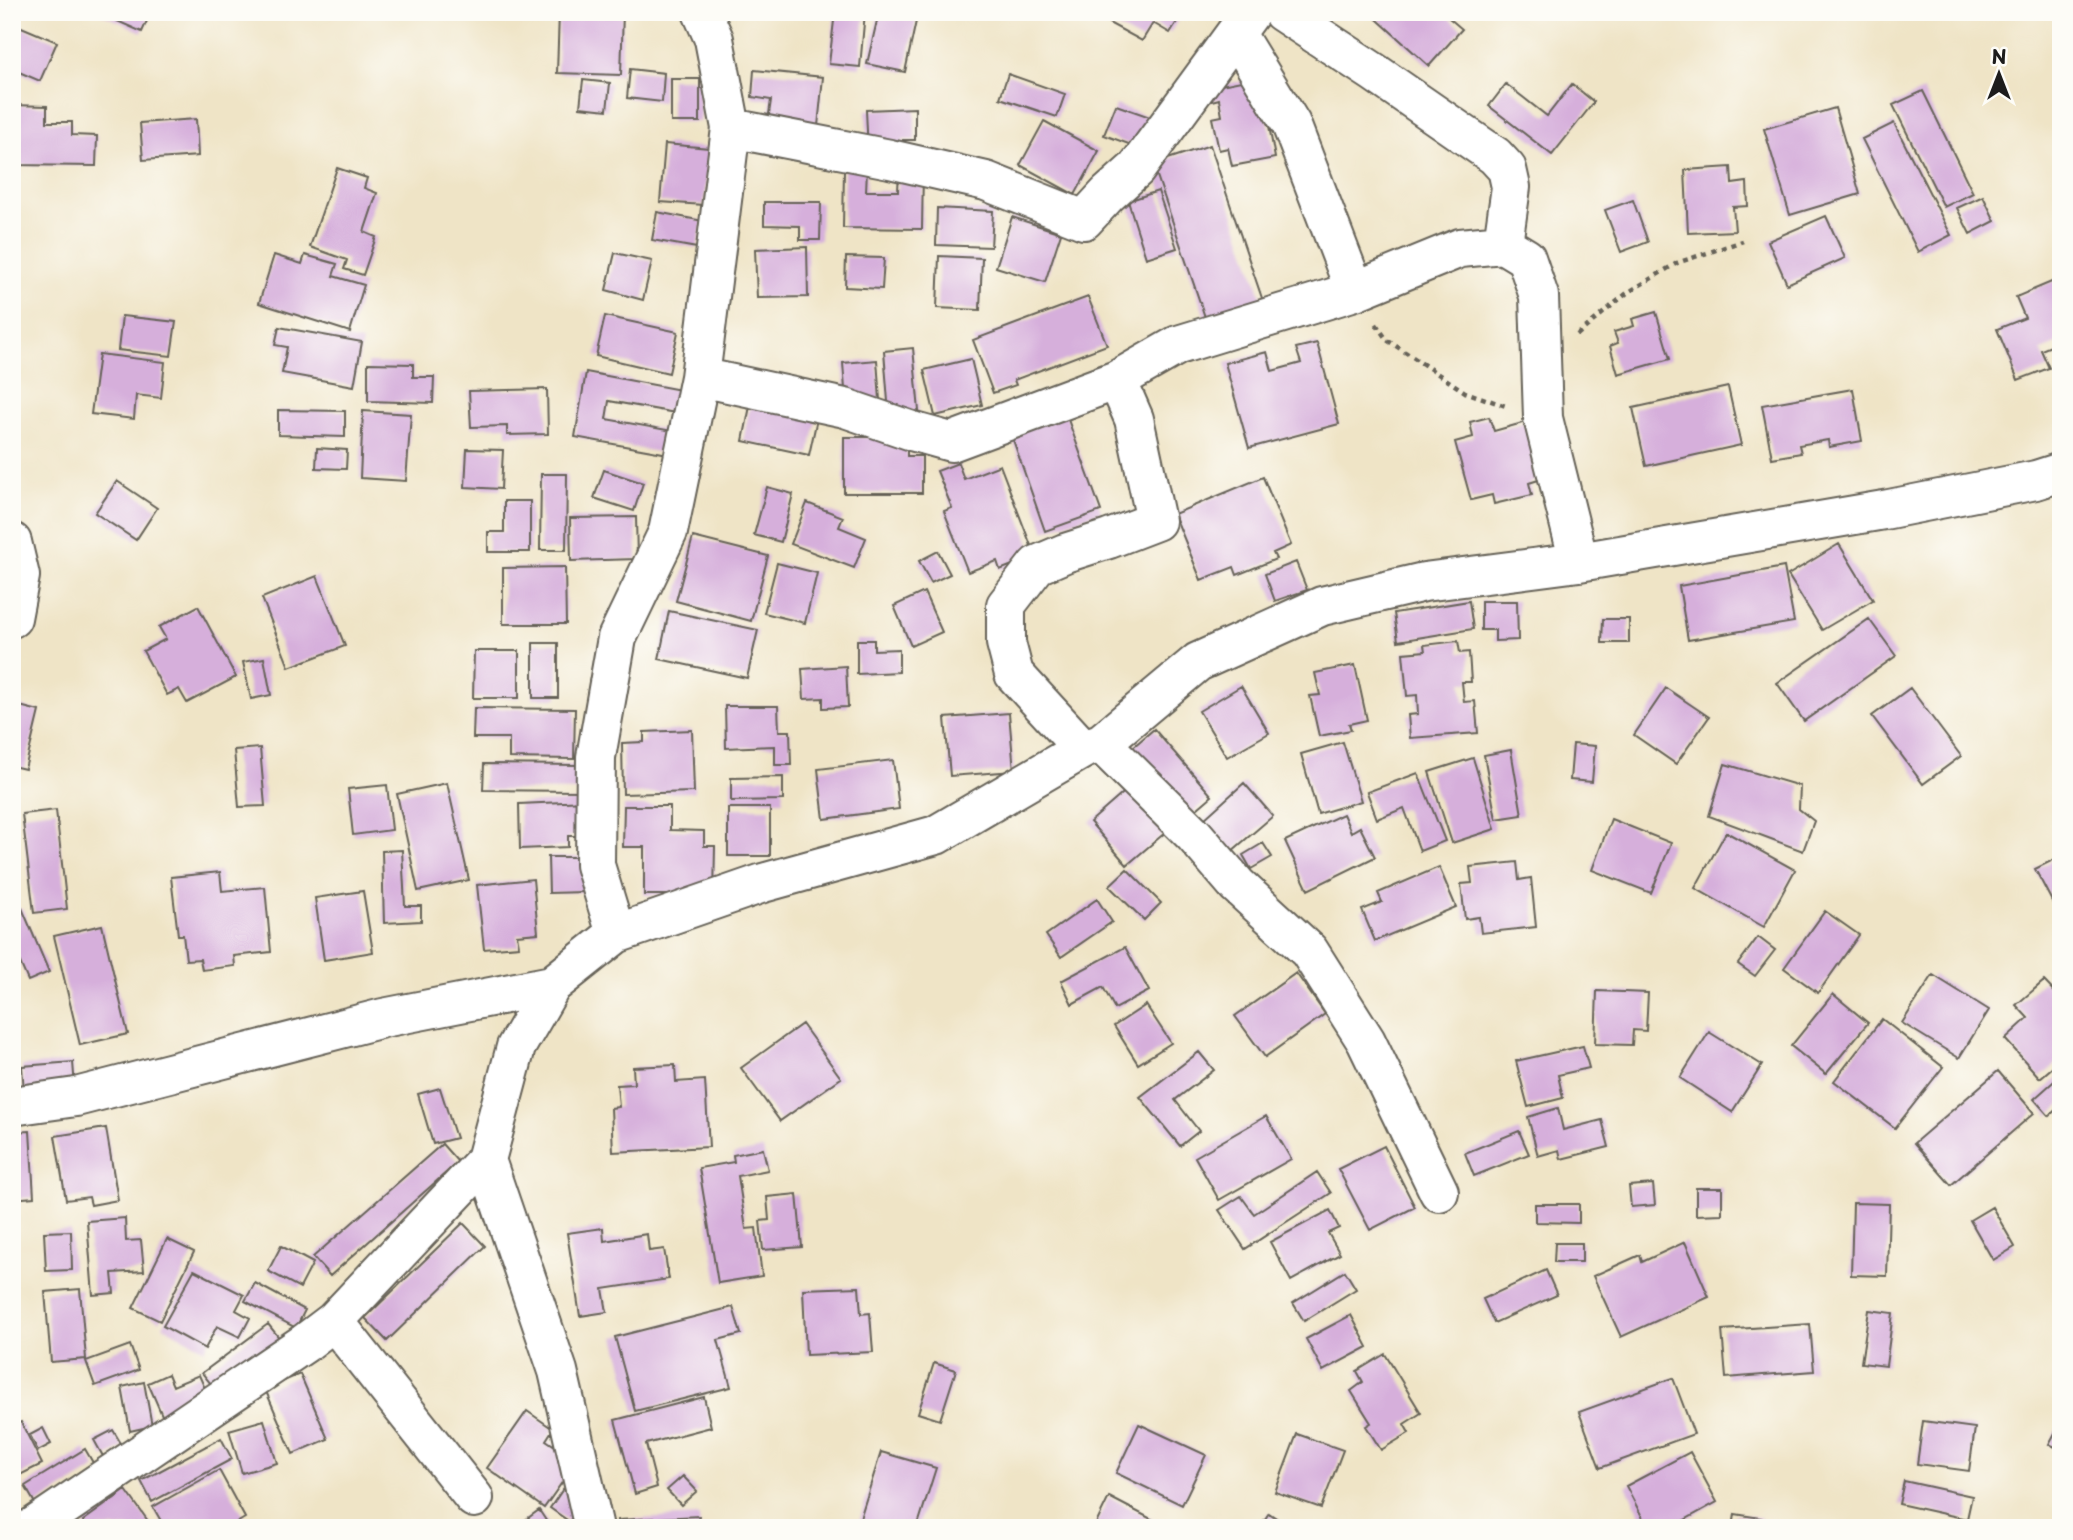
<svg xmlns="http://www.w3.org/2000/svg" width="2073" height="1540" font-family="'Playpen Sans',sans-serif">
  <rect width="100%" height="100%" fill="#fdfcf7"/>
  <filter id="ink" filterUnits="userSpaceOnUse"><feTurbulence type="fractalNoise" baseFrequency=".0143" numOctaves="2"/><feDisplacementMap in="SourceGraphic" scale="14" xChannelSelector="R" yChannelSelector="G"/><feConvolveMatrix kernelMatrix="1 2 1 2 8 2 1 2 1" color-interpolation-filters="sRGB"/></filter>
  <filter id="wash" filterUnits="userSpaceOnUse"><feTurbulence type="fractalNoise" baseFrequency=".00686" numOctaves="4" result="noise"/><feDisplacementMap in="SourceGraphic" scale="28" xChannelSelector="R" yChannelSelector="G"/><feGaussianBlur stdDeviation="1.57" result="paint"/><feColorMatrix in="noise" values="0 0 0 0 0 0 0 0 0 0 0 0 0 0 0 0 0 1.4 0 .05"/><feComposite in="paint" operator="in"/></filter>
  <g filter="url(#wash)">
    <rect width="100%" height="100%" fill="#efe4c6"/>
    <g id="blocks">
      <path fill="#d6afdb" d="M97,12h54l-9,20z
        M559,12h64l-2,63 -64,-2z
        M835,12h30l-5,55 -31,-3z
        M879,12h39l-13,60 -38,-8z
        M1115,12h68l-13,21 -17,-10 -11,18 -33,-18z
        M1369,12h73l20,17 -33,37z
        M12,23l45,19 -17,39 -28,-12z
        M630,69l34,4 -2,29 -35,-4z
        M754,70l69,7 -5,49 -50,-5 3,-21 -19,-3z
        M1008,74l57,20 -8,23 -57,-19z
        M671,79h29v43h-29z
        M1251,79l13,20 11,59 -43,8 -4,-18 -9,2 -7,-32 10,-2 -3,-17 -11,3 -2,-14z
        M583,80l27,3 -3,27 -27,-3z
        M1506,84l41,32 25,-32 22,18 -42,53 -63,-49z
        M1923,91l50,102 -29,14 -51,-102z
        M12,105l35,1v16h25v13l25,1 -1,30 -84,-1z
        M1116,105l40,14 -11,31 -41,-15z
        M915,108v32h-12v11l-35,1 -2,-42z
        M1835,108l25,86 -70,21 -26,-86z
        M196,119l2,37 -55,4 -3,-37z
        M1044,121l55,30 -24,44 -55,-30z
        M1894,123l57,112 -33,17 -56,-113z
        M665,144l44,4 -5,57 -44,-3z
        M1210,145l55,162 -57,19 -55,-162z
        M1731,167l1,17 15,-2 1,24 -15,1 2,24 -47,2 -3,-63z
        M337,168l30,10 -3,10 13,5 -13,39 12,5 -13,38 -19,-6 3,-9 -37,-13z
        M844,169h23l-1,22h32l1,-21 24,1 -1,58 -79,-1z
        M1158,191l19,57 -31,10 -18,-57z
        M1983,196l12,25 -25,13 -13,-26z
        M1633,200l15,42 -27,10 -16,-42z
        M764,202h57l-1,38h-20v-14l-36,-1z
        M937,208l56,3 -2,36 -55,-2z
        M657,212l46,9 -6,27 -45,-8z
        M1826,216l19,42 -58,26 -19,-43z
        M1012,217l49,16 -16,49 -49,-15z
        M807,247l1,50 -51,1 -2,-49z
        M615,253l37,8 -9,39 -37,-10z
        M274,255l28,9 3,-9 32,9 -4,12 31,9 -14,47 -91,-29z
        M939,256l43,2 -2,52 -43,-2z
        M846,257l38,1 -2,31 -37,-2z
        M2061,278v64l-20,8 8,18 -31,12 -21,-51 28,-11 -9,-21z
        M1088,297l19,48 -93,35 2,5 -23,8 -20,-53z
        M1656,312l14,47 -52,15 -8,-28 8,-3 -4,-11 20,-6 -2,-7z
        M122,316l54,6 -5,34 -53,-6z
        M605,316l73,16 -9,41 -73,-17z
        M279,327l83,15 -8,44 -72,-13 5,-26 -12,-2z
        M1317,343l22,81 -90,24 -24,-85 42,-11 5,19 29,-8 -5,-15z
        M913,348l6,63 -30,3 -5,-63z
        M99,354l66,8 -4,36 -25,-3 -2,24 -43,-5z
        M971,359l11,46 -47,11 -11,-46z
        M877,360l3,40 -34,2 -3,-39z
        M368,363l45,1v13h21l-1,26 -65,-2z
        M586,372l100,19 -5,23 -72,-13 -3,18 72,13 -4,23 -99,-18z
        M1728,387l13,58 -95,21 -13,-58z
        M547,389l1,45 -41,1v-9l-36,1 -2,-36z
        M1853,389l9,52 -33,6 -1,-7 -29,5 2,8 -29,5 -10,-53z
        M751,401l67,13 -9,41 -66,-14z
        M278,410l67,1v26l-67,-2z
        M363,411l48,3 -5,67 -46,-3z
        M1066,414l35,97 -56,20 -34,-97z
        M1489,417l5,14 39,-11 15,57 -19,6 3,12 -38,9 -2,-9 -21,5 -16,-58 18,-5 -3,-15z
        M844,437h63v19h15v37h-78z
        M317,448l30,2 -1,19 -30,-1z
        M467,449l36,1 -2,39 -36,-2z
        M958,463l6,16 36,-14 35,91 -35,14 -3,-9 -29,11 -24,-61 8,-3 -15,-37z
        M604,470l39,13 -9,28 -40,-13z
        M541,474h26l-1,76h-26z
        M1263,477l28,68 -18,8 3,6 -39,16 -3,-8 -33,13 -27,-66z
        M117,481l40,27 -21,32 -41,-27z
        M767,487l26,7 -12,48 -27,-7z
        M504,501h26v51h-42v-20h16z
        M807,503l36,14 -4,10 27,11 -12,30 -63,-24z
        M636,517l1,42 -66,2 -1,-43z
        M693,537l75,19 -17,65 -75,-20z
        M1839,544l34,56 -51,30 -34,-55z
        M938,551l12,23 -19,9 -12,-22z
        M1296,562l11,28 -32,11 -10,-27z
        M777,563l40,10 -12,50 -41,-10z
        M565,567l1,57h-63v-56z
        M1784,567l10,55 -106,18 -9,-54z
        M317,576l28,70 -56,21 -27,-69z
        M924,592l18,40 -31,14 -17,-40z
        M1469,601l4,28 -75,12 -4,-28z
        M1481,601h36l1,39 -23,1v-11h-14z
        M198,606l38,71 -49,26 -8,-14 -12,6 -24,-44 23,-12 -7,-12z
        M669,611l89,19 -11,48 -88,-19z
        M1603,619h26v24h-27z
        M1869,619l27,37 -92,65 -27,-38z
        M857,640h17v10l25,-1v23l-42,2z
        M1458,641l2,12 9,-1 2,30h-9l2,20 11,-1 3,32 -68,5 -2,-23 10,-1 -1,-19 -10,1 -4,-43 22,-2 -1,-6z
        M533,643h25v55h-25z
        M474,651h45v47h-46z
        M264,658l7,37 -20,4 -8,-37z
        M1355,665l12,55 -18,4 2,6 -32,6 -9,-40 10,-1 -5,-22z
        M846,666l2,41 -25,1v-10l-19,1 -2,-30z
        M1241,686l28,47 -42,24 -28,-46z
        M1666,688l43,29 -33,47 -42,-29z
        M1910,688l51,68 -38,28 -51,-68z
        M12,704l27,7 -14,58 -13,-3z
        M725,706h53l1,25h11l1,34h-16v-19l-49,2z
        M474,708l101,1 -1,50 -65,-1v-20h-36z
        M1009,713l5,58 -64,5 -5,-58z
        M1154,729l58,67 -21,18 -58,-67z
        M692,730l2,62 -71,2 -1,-51 22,-1v-10z
        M1343,742l18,59 -43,13 -17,-60z
        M1573,744l22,2 -3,36 -22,-2z
        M260,748l5,58 -26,1 -5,-57z
        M1511,750l11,65 -26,4 -12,-64z
        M1473,758l22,71 -43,14 -23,-71z
        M893,760l6,49 -75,10 -6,-50z
        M484,764l98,1v26l-99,-1z
        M1725,764l75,22 -1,23 15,12 -11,30 -94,-35z
        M1418,773l27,68 -25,10 -16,-43 -27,11 -10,-27z
        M783,777v23l-52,1v-23z
        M447,783l22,97 -51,11 -21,-97z
        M1244,783l29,33 -41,35 -28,-32z
        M387,785l5,45 -39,5 -5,-46z
        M1129,788l37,44 -39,33 -37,-43z
        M586,801l1,35h-19v11l-48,2 -1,-45z
        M624,806h46v24l34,1v15h11l-1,49h-70v-48h-21z
        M728,808h42v48h-42z
        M56,810l11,99 -33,4 -12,-99z
        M1343,814l8,18 9,-5 15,30 -67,33 -23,-49z
        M1611,819l60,24 -20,50 -59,-23z
        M1726,832l69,38 -31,57 -69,-39z
        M1263,843l9,14 -21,12 -8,-14z
        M402,850l3,56h16v15l-37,2 -2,-72z
        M2061,856v50l-5,3 -21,-40z
        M548,857h37v35l-36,1z
        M1517,862l2,18 12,-2 5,49 -55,6 -2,-16 -14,2 -4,-35 11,-1 -2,-16z
        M1439,867l17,40 -81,34 -13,-31 20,-8 -4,-9z
        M1127,869l34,34 -17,17 -35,-34z
        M220,872l2,19 43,-4 6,65 -37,4 1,10 -33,4 -2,-11 -14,1 -3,-25h-5l-7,-58z
        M533,879l5,54 -21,2 2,11 -35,3 -7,-64z
        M363,891l10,61 -49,8 -9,-62z
        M1097,899l15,23 -51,35 -15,-22z
        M12,908h10l27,64 -21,9 -16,-37z
        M1825,911l34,24 -41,58 -34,-25z
        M102,925l26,109 -48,11 -26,-109z
        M1758,937l17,13 -20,26 -17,-12z
        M1125,947l24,44 -34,18 -12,-22 -31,17 -11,-23z
        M1296,973l29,41 -60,43 -30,-41z
        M1933,975l56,35 -30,48 -57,-35z
        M2044,981l17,18v61l-21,18 -35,-39 23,-21 -12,-13z
        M1597,991l51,2 -2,38 -13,-1 -1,15 -37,-1z
        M1833,994l35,29 -42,51 -35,-28z
        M1146,1005l25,38 -33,21 -24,-38z
        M1882,1019l61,48 -48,61 -61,-47z
        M802,1024l39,54 -61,43 -39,-53z
        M1709,1032l53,33 -30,47 -52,-34z
        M1583,1046l6,22 -31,7 5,23 -35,9 -12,-46z
        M1199,1052l15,18 -39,30 24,31 -19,15 -40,-49z
        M73,1062l2,26 -51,3 -2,-25z
        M675,1065l1,17 29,-2 4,67 -96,5 -2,-44 8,-1 -2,-22 17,-1 -1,-17z
        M1998,1071l36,42 -83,72 -37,-42z
        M2061,1075v30l-12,11 -15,-17z
        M440,1088l16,50 -23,6 -15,-50z
        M1558,1108l5,22 39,-10 7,27 -48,12 -2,-9 -21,6 -10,-39z
        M1266,1116l25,43 -72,41 -24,-43z
        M106,1128l12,72 -27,5 -2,-8 -23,3 -11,-64z
        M30,1131l4,66 -22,2v-67z
        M1519,1131l10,23 -55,22 -9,-23z
        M442,1144l16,18 -128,114 -17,-19z
        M1384,1146l31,61 -45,23 -32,-61z
        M763,1149l5,21 -30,6 8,53 10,-1 6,48 -44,7 -19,-115 35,-6 -1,-7z
        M1317,1172l14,21 -86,56 -26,-39 22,-14 13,18z
        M1653,1184l2,21 -24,2 -2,-21z
        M1696,1188h26v26l-26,1z
        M797,1194l5,53 -39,3 -3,-29 9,-1 -2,-23z
        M1853,1203l36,1 -2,72 -36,-1z
        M1535,1204h44v19l-44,-1z
        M1992,1207l23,40 -22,13 -23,-40z
        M1330,1210l9,18 -11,5 12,21 -49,27 -21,-39z
        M125,1218l1,23 15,-1 3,31 -32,2 2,20 -21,2 -6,-74z
        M463,1223l22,23 -98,95 -22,-23z
        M603,1228l1,13 43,-7 2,17 15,-2 5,30 -66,10 4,23 -27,4 -13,-83z
        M71,1231l1,39 -26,1 -2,-39z
        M167,1239l27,13 -34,69 -27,-13z
        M1685,1242l24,55 -88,40 -28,-61 47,-21 2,7z
        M1555,1243h27v19h-28z
        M281,1246l32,17 -13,25 -32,-17z
        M194,1270l50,25 -8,15 14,8 -10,19 -23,-11 -12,23 -42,-23z
        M1546,1270l11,25 -63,28 -11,-24z
        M1345,1271l11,18 -52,32 -11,-18z
        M255,1283l50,27 -9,18 -51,-27z
        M859,1287l2,27 9,-1 3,39 -67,3 -3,-66z
        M80,1289l6,70 -35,3 -6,-70z
        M733,1307l8,27 -23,6 13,47 -96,24 -20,-74z
        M1869,1310l24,3 -7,53 -25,-3z
        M1351,1315l17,32 -45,24 -17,-32z
        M268,1324l13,16 -66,49 -13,-16z
        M1810,1324l4,47 -88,7 -4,-48z
        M130,1345l9,25 -44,16 -9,-25z
        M1385,1354l36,59 -17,11 5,9 -28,17 -15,-24 5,-3 -20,-32 12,-9 -6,-11z
        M934,1363l22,7 -16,50 -22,-7z
        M168,1374l5,12 26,-11 11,25 -46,20 -16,-37z
        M300,1374l28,65 -35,15 -28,-65z
        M1673,1378l21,56 -94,34 -21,-56z
        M144,1382l8,44 -22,5 -8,-44z
        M704,1397l7,30 -65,17 11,43 -22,7 -20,-74z
        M527,1411l26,18 -7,11 31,21 -33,47 -57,-40z
        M264,1420l13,43 -35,10 -13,-43z
        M1923,1421l52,7 -6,43 -52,-7z
        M21,1422l21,42 -26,13 -4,-8v-43z
        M2061,1422v28l-12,-6z
        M1139,1424l67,31 -24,50 -66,-32z
        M43,1428l8,16 -13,7 -8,-16z
        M113,1430l10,17 -19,11 -10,-18z
        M1297,1434l46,16 -22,58 -46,-16z
        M221,1438l11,21 -80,43 -11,-21z
        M85,1449l11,19 -60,37 -11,-19z
        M881,1452l55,16 -19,60h-60z
        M1690,1452l27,50 -47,26h-22l-22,-42z
        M219,1470l26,48 -17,10h-63l-12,-21z
        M683,1476l14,15 -16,14 -14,-15z
        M1904,1481l68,15 -5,23 -68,-15z
        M563,1489l20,14 -13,19 -20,-14z
        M126,1490l27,38h-66l-4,-7z
        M1109,1497l50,26 -2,5h-63z
        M539,1510l10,15 -3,3h-17l-5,-7z
        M1269,1513l22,15h-32z
        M1735,1514l26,4 -1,10h-27z
        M699,1516l1,12h-82v-8z"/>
    </g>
  </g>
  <g filter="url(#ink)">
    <use href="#blocks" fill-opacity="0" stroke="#666258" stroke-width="2"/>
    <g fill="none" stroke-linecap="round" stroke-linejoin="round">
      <g stroke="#666258" stroke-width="42">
        <path id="minor" d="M1282,12l93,61 120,83 12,13 4,18 -8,57
          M1236,34l55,90 64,167
          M731,128l159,31 96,22 98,39 24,-26 28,-25 115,-157
          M700,377l145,31 70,24 36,10 166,-62
          M12,542l8,34 -8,42
          M1101,743l93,92 43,50 72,66 57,90 73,151
          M1083,749l-69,-75 -8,-31v-38l31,-40 28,-12 44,-14 47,-18 -22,-102 -17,-39 61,-35 177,-54 105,-43 43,-4 23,14 13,38 4,122 36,144
          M616,934l-21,-69 1,-108 21,-119 51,-106 32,-155 31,-249 -17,-89 -12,-27
          M12,1106l64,-9 307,-79 169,-33
          M486,1160l72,211 36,157
          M334,1321l140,177
          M32,1528l273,-185 29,-22 152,-161 30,-113 36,-62 64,-51 147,-51 173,-48 147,-86 18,-6 97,-81 124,-56 102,-24 155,-20 305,-52 152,-30 25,-8"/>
      </g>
      <path stroke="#666258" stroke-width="4.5" stroke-dasharray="5 5" stroke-linecap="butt" d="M1376,324l11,16 78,52 41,14
        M1577,335l50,-42 50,-30 66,-22"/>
      <use href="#minor" stroke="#fff" stroke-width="38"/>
    </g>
  </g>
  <rect width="2073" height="1540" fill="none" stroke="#fdfcf7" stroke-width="42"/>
  <g transform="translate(1999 74)" stroke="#fdfcf7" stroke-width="5" paint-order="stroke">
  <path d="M0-5L12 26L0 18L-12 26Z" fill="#1c1c1c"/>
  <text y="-10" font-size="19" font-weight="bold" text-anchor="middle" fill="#1c1c1c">N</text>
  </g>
</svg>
